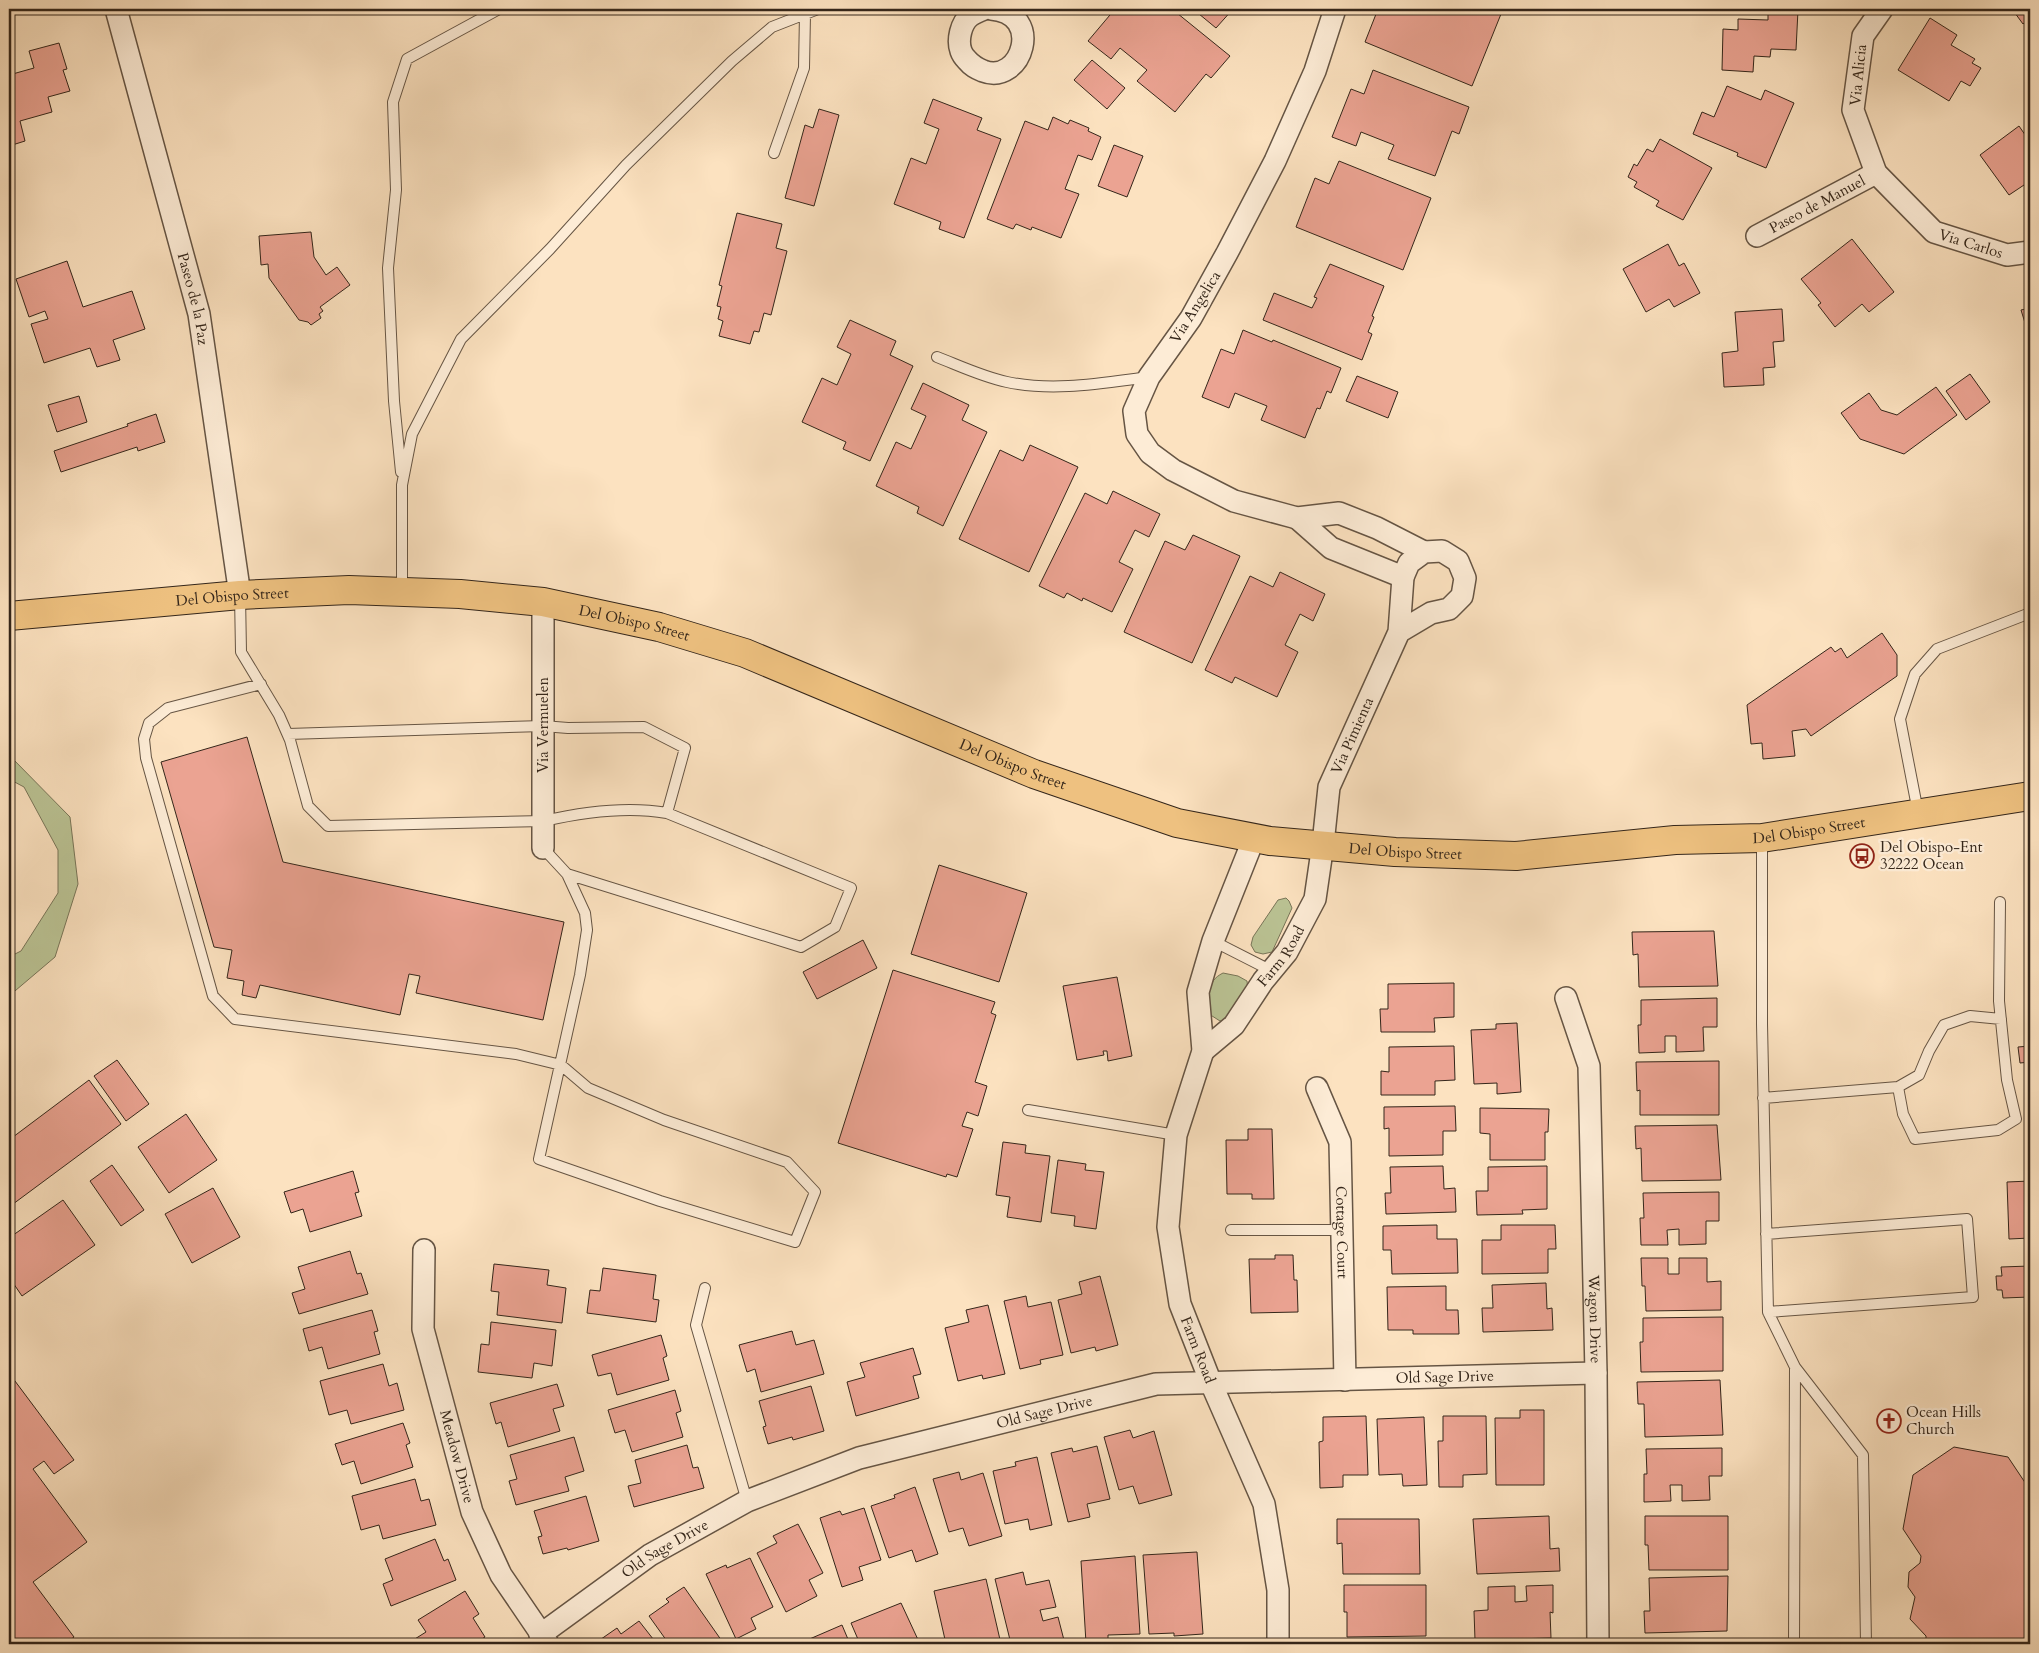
<svg xmlns="http://www.w3.org/2000/svg" width="2039" height="1653" font-family="Cardo,serif">
  <rect width="100%" height="100%" fill="#fce2c0"/>
  <filter id="stains"><feTurbulence type="fractalNoise" baseFrequency=".004" numOctaves="4"/><feColorMatrix values="0 0 0 0 .2 0 0 0 0 .09 0 0 0 0 .02 0 0 0 .5 -.17"/></filter>
  <radialGradient id="worn" r=".72"><stop offset=".6" stop-color="#630" stop-opacity="0"/><stop offset="1" stop-color="#630" stop-opacity=".3"/></radialGradient>
  <path fill="#bbc495" stroke="#787558" d="M9,757l4,2 57,58 8,67 -23,73 -46,39v-39l12,-6 37,-58v-43l-34,-63 -15,-8z
    M1286,898l3,3 3,7 -20,44 -9,2 -8,-2 -4,-7 2,-8 25,-37z
    M1223,973l15,3 9,5 1,10 -22,28 -6,2 -11,-7c1,-18 -4,-32 14,-41z"/>
  <path fill="#eba392" stroke="#34261a" d="M1115,9h15l2,2 2,-2h38l58,47 -19,22 -5,-4 -31,38 -38,-31 10,-11 -27,-22 -9,11 -23,-18z
    M1193,9h40l-17,19z
    M1378,9h111l12,5 -29,72 -107,-44z
    M1768,9l30,1 -2,40 -25,-1 -1,8 -16,-1 -1,16 -31,-2 1,-41 15,1v-11l30,1z
    M2012,9h18v9l-7,6z
    M1930,18l27,17 -6,10 24,14 -3,4 9,5 -11,18 -9,-5 -12,20 -51,-31z
    M59,43l8,26 -4,1 7,21 -22,6 4,15 -32,9 5,20 -16,5v-71l25,-7 -5,-17z
    M1092,60l33,28 -18,21 -33,-29z
    M1373,70l96,37 -10,27 -7,-3 -17,45 -47,-17 6,-14 -33,-13 -5,14 -24,-9 19,-48 13,5z
    M1727,86l34,14 4,-10 29,13 -28,65 -29,-12 1,-3 -45,-19 9,-22 12,5z
    M933,99l49,19 -5,12 24,9 -37,99 -25,-9 2,-7 -47,-18 17,-46 15,6 13,-35 -15,-6z
    M819,109l20,6 -25,91 -29,-8 20,-73 8,3z
    M1053,117l15,7 2,-4 19,8 -1,3 13,6 -9,23 -14,-5 -13,34 14,5 -18,44 -29,-11 -1,3 -15,-6 -3,5 -26,-10 38,-98 23,9z
    M2019,126l11,16v46l-3,2 -3,-5 -15,10 -29,-40z
    M1660,139l52,29 -29,52 -27,-14 3,-5 -25,-14 3,-5 -9,-5 6,-13 3,2 10,-17 6,3z
    M1114,145l29,11 -16,41 -29,-11z
    M1339,161l92,37 -28,72 -107,-43 19,-49 14,6z
    M737,213l45,11 -6,24 11,3 -16,64 -7,-2 -5,19 -5,-1 -4,13 -31,-8 4,-15 -5,-2 3,-12 -4,-1 5,-20 -3,-1z
    M311,232l3,25 12,18 11,-8 13,18 -30,22 3,4 -4,3 2,4 -10,7 -3,-3 -9,-2 -30,-42 -1,-14 -7,1 -2,-29z
    M1852,239l42,53 -25,20 -7,-8 -27,23 -17,-22 3,-2 -20,-24z
    M1668,244l11,22 5,-3 16,30 -26,14 -5,-8 -23,13 -23,-43z
    M67,261l16,46 49,-16 13,38 -32,11 7,20 -23,7 -7,-19 -46,15 -13,-39 17,-5 -3,-8 -16,6 -13,-38z
    M1330,264l54,22 -12,30 2,1 -6,15 4,2 -10,26 -99,-40 11,-27 38,15 5,-10 -3,-1z
    M2030,308v31l-9,-29z
    M1782,309l2,32 -11,1 2,25 -12,1 1,17 -40,2 -2,-34 16,-2 -3,-39z
    M850,320l46,21 -6,14 23,11 -43,95 -27,-12 3,-7 -44,-20 20,-44 15,7 14,-31 -14,-7z
    M1243,330l29,12 1,-2 68,28 -10,25 -4,-2 -7,18 -3,-1 -12,30 -44,-18 6,-14 -32,-13 -6,15 -27,-11 19,-48 13,5z
    M1970,374l20,28 -24,18 -20,-29z
    M1357,376l41,16 -10,26 -42,-17z
    M923,383l46,22 -7,15 25,12 -44,94 -26,-13 2,-6 -43,-21 20,-44 15,7 15,-33 -15,-7z
    M1936,387l21,28 -53,39 -44,-15 -19,-26 28,-20 12,17 16,5z
    M79,396l8,26 -30,10 -9,-27z
    M156,414l9,28 -27,9 -1,-4 -76,25 -7,-21 74,-25 -1,-2z
    M1030,445l48,22 -49,105 -70,-33 41,-89 23,11z
    M1113,491l47,23 -11,23 -14,-7 -16,32 14,7 -21,43 -29,-14 -1,3 -15,-8 -3,5 -25,-12 46,-93 22,11z
    M1193,535l47,21 -48,107 -68,-31 41,-91 20,9z
    M1280,572l45,22 -12,27 -13,-7 -15,31 13,7 -21,45 -42,-20 -3,6 -27,-13 45,-94 23,11z
    M1882,633l15,22v21l-86,60 -5,-7 -14,2 3,25 -32,3 -1,-16 -11,1 -4,-39 84,-58 4,5 6,-4 6,10z
    M247,737l36,125 281,60 -21,98 -127,-27 4,-17 -11,-2 -9,41 -140,-30 -4,13 -14,-3 2,-14 -17,-3 5,-28 -18,-3 -53,-185z
    M939,865l88,28 -28,89 -88,-28z
    M1714,931l4,55 -79,1 -1,-33 -5,1 -1,-23z
    M863,940l14,28 -60,31 -14,-27z
    M893,970l102,32 -4,11 5,2 -21,67 12,4 -9,30 -11,-4 -5,14 11,3 -16,48 -10,-3 -1,3 -108,-34z
    M1117,977l15,79 -24,5 -1,-10h-4l1,4 -27,5 -14,-74z
    M1454,983v34l-20,1 1,14h-54l-1,-23h8v-25z
    M1717,998v29h-14l1,24 -28,1v-16h-11v16l-26,1 -1,-28h3v-25z
    M1517,1023l4,69 -24,2v-11l-23,1 -3,-54 25,-1v-5z
    M1454,1046l1,34 -20,1v14h-54v-24l8,1v-25z
    M2030,1046v16l-10,1 -2,-16z
    M117,1060l32,44 -23,17 -32,-45z
    M1719,1061v54h-79v-25l-3,1 -1,-29z
    M89,1080l32,44 -112,83v-67z
    M1455,1106l1,25h-13v24l-54,1v-28l-5,1v-22z
    M1480,1108l69,1 -1,23h-3v28h-55v-26l-10,-1z
    M186,1114l31,46 -48,33 -31,-46z
    M1717,1125l4,55 -79,1 -1,-33 -5,1 -1,-23z
    M1248,1129h24l2,70h-22v-5h-25l-1,-54h22z
    M1003,1142l23,3 -1,8 25,3 -9,66 -34,-5 3,-20 -14,-2z
    M1058,1160l28,4 -1,6 19,2 -8,57 -22,-3 1,-10 -24,-3z
    M112,1165l32,45 -23,16 -31,-45z
    M1443,1166l1,23 11,-1 1,24 -70,2 -1,-21h6l-1,-26z
    M1547,1166v43l-25,1 1,4 -46,1 -1,-24h12v-24z
    M353,1171l6,21 -4,1 7,23 -52,16 -7,-23 -12,4 -7,-21z
    M2030,1181v57l-21,1 -2,-57z
    M213,1188l27,49 -48,26 -27,-49z
    M1719,1192v29h-13v23l-27,1v-16l-12,1 1,15h-27l-1,-27h4l-1,-25z
    M63,1200l32,45 -73,51 -13,-19v-39z
    M1437,1225v14h20l1,34 -66,1 -1,-24h-8v-24z
    M1501,1225h54l1,24h-8v24l-66,1v-34h19z
    M350,1251l7,23 4,-1 7,21 -69,20 -7,-21 13,-4 -7,-22z
    M1275,1255h18l1,25h3l1,32 -47,1 -2,-54h26z
    M1641,1258h27v16h11v-16h28v24l14,-1v29l-75,1 -1,-25h-3z
    M494,1264l55,6 -2,15 19,3 -4,35 -65,-8 2,-23 -8,-1z
    M2030,1266v31l-27,1 -1,-8h-5l-1,-14h6l-1,-9z
    M603,1268l53,7 -3,24 6,1 -3,22 -69,-9 3,-23 10,1z
    M1100,1276l18,69 -22,6 -1,-4 -24,6 -13,-53 24,-6 -3,-12z
    M1546,1283l1,26 5,-1 1,22 -70,2 -1,-24h11l-1,-23z
    M1446,1286v24h12l1,24h-46v-4h-25l-1,-43z
    M1026,1296l2,11 23,-5 12,53 -23,5 1,4 -21,5 -16,-68z
    M988,1305l17,69 -22,5 -1,-4 -24,6 -13,-53 24,-6 -3,-12z
    M372,1310l6,21 -4,1 6,22 -52,15 -6,-22 -13,4 -6,-22z
    M1723,1317v54l-82,1 -1,-30h3v-24z
    M491,1322l65,8 -4,36 -18,-3 -2,15 -54,-6 3,-28 8,1z
    M792,1331l4,14 18,-5 10,34 -63,18 -6,-23 -8,3 -8,-27z
    M661,1335l6,21 -4,2 6,22 -52,15 -6,-22 -13,3 -6,-21z
    M913,1348l8,26 -8,2 6,22 -63,18 -9,-34 18,-5 -5,-14z
    M383,1364l6,22 8,-3 7,27 -53,14 -4,-14 -18,5 -9,-34z
    M9,1373l65,87 -20,14 -10,-13 -11,8 54,73 -54,40 41,55 -9,7h-56z
    M1720,1380l3,55 -78,2 -1,-33h-6l-1,-22z
    M557,1384l7,22 -11,3 7,22 -52,16 -7,-25 -5,2 -6,-21z
    M811,1386l13,45 -31,9 -1,-3 -24,7 -5,-17 3,-1 -7,-25z
    M675,1390l6,21 -5,2 7,24 -51,15 -7,-22 -10,3 -7,-23z
    M1520,1410h24v75h-48l-1,-67h25z
    M1366,1416l2,59h-25v12l-23,1 -1,-46 4,-1v-24z
    M1443,1416h43l1,58 -24,1v12h-24l-1,-46h5z
    M1424,1417l3,68 -24,1 -1,-12 -23,1 -2,-56z
    M403,1423l7,20 -4,2 7,22 -52,17 -7,-23 -12,4 -7,-21z
    M1130,1430l3,8 21,-7 18,64 -33,9 -6,-18 -14,4 -15,-53z
    M574,1437l10,34 -19,6 4,14 -53,14 -7,-24 8,-2 -7,-24z
    M687,1445l6,23 5,-1 6,21 -70,19 -6,-21 13,-3 -6,-23z
    M1097,1446l13,53 -23,5 3,13 -22,5 -17,-69 21,-5 1,4z
    M1954,1447l54,10 18,27 4,2v158h-104v-8l-16,-17 5,-22 -7,-10 1,-15 11,-9 1,-7 -18,-27 10,-54z
    M1722,1448v28h-13l1,24 -28,1v-16h-12l1,16 -27,1v-28h3l-1,-25z
    M1037,1457l15,68 -22,5 -2,-11 -23,5 -12,-53 23,-5 -1,-4z
    M959,1472l2,8 22,-7 19,63 -33,10 -6,-18 -14,4 -16,-53z
    M415,1479l6,22 8,-2 7,26 -53,14 -4,-14 -18,5 -9,-34z
    M915,1487l23,67 -22,8 -4,-12 -23,8 -18,-52 24,-8 -1,-3z
    M586,1496l13,45 -31,9 -1,-2 -24,6 -5,-17 4,-1 -8,-25z
    M864,1508l17,52 -22,7 4,13 -21,7 -22,-69 20,-7 2,4z
    M1549,1516l1,33 9,-1 1,23 -83,3 -4,-55z
    M1645,1516h83v54h-79l-1,-25h-3z
    M1337,1519h82l1,55h-77l-1,-31 -5,1z
    M798,1524l25,49 -14,7 8,16 -31,16 -29,-59 20,-10 -4,-7z
    M435,1539l9,22 4,-2 8,21 -65,26 -8,-22 10,-4 -8,-21z
    M1197,1552l6,82 -29,2v-3l-25,1 -6,-79z
    M1135,1556l5,78 -32,1v7l-22,1 -5,-82z
    M750,1558l23,49 -22,11 5,11 -20,10 -30,-65 20,-9 1,3z
    M1023,1572l3,13 23,-5 7,27 -16,3 3,11 15,-4 7,27h-54l-16,-65z
    M1728,1576l-1,55 -82,2 -1,-22h6l-1,-33z
    M986,1579l15,65h-55l-12,-53z
    M1344,1585h82v51l-79,1v-25h-3z
    M1553,1585v28l-3,-1 1,26 -76,2 -1,-29 14,-1v-23l27,-1v16l12,-1 -1,-15z
    M684,1587l40,57h-55l-20,-28 20,-14 -3,-3z
    M465,1591l14,23 -6,4 12,19 -11,7h-62l-2,-2 16,-10 -8,-12z
    M901,1603l19,41h-60l-9,-21z
    M639,1621l18,23h-63l23,-16 4,6z
    M842,1625l8,19h-52z"/>
  <g fill="none" stroke-linecap="round" stroke-linejoin="round">
    <g stroke="#654" stroke-width="12">
      <path id="service" d="M774,153l30,-85 1,-54
        M937,357c23,9 46,20 70,25 47,10 95,1 142,-5
        M401,472l-7,-71 -6,-133 8,-78 -3,-88 14,-43 92,-50
        M402,591v-106l10,-51 49,-95 89,-90 76,-84 106,-104 40,-34 46,-18
        M240,595l1,57 38,63 11,25 18,66 20,20 216,-5c39,-9 83,-15 123,-8l184,75 -16,39 -34,20 -234,-73
        M261,684l-93,24 -19,15 -5,16 2,19 67,238 22,23 281,35 45,11 27,23 76,32 123,42 28,30 -20,50 -135,-41 -121,-42 41,-184 7,-45 -2,-17 -18,-39 -24,-26
        M288,734l255,-8 25,2 76,-1 41,21 -18,65
        M1918,812l-18,-93 15,-45 22,-25 93,-36
        M1762,840v184l6,288 27,55 68,88 3,189
        M1213,941l59,30
        M1898,1087l21,-12 10,-24 15,-26 26,-9 31,3
        M1763,1098l135,-11 5,27 12,25 83,-9 18,-11 -9,-39 -8,-79 1,-99
        M1028,1110l148,25
        M1231,1230h111
        M1766,1234l201,-15 6,78 -205,15
        M705,1288l-9,37 51,176
        M1794,1644l1,-277"/>
    </g>
    <g stroke="#654" stroke-width="24">
      <g id="minor">
        <path id="s1" d="M116,9l83,305 41,281"/>
        <path d="M984,9c-5,2 -10,4 -14,7 -9,7 -13,24 -9,35 1,3 4,7 6,9 5,6 9,8 16,11 39,15 62,-58 8,-62"/>
        <path d="M1335,9l-20,62 -40,90 -48,92 -36,65 -42,59 -15,34 3,23 13,19 23,17 61,31 63,17 42,-5 38,15 47,24"/>
        <path id="s2" d="M1882,9l-19,27 -10,74 23,63 58,59 73,23 23,-3"/>
        <path id="s3" d="M1757,236l119,-63"/>
        <path d="M1297,518l34,30 72,29"/>
        <path d="M543,602v246"/>
        <path id="s4" d="M1254,838l-41,103 -15,51 5,59 -27,84 -8,92 12,77 31,79 53,121 14,86v54"/>
        <path id="s5" d="M1566,998l23,68 7,307 2,271"/>
        <path id="s6" d="M1203,1051l31,-26 29,-44 24,-29 28,-53 8,-55 6,-57 70,-155 4,-55 6,-14 15,-11 18,-1 16,10 7,17 -3,18 -13,13 -18,4 -32,19"/>
        <path id="s7" d="M1317,1088l23,54 5,238"/>
        <path id="s8" d="M424,1250l-1,79 49,183 29,63 47,69"/>
        <path id="s9" d="M540,1635l110,-80 97,-54 112,-43 297,-74 440,-11"/>
      </g>
    </g>
    <g stroke="#34261a" stroke-width="30">
      <g id="primary">
        <path id="s10" d="M9,616l231,-21 109,-5 111,4 83,8 116,25 86,26 289,121 143,49 93,18 125,11 121,4 159,-16 87,-2 268,-42"/>
      </g>
    </g>
    <use href="#service" stroke="#fdecd6" stroke-width="10"/>
    <use href="#minor" stroke="#fdecd6" stroke-width="21"/>
    <use href="#primary" stroke="#eec180" stroke-width="28"/>
  </g>
  <defs>
    <g id="bus-ring" transform="scale(1.25)"><circle r="9.5" fill="#fdecd6" stroke="#8f2418" stroke-width="1.5"/><path d="M-5-6H5V4H4V6H2V4H-2V6H-4V4H-5ZM-3.5-4V0h7V-4ZM-3.5 1.2v1.5H-2V1.2ZM2 1.2v1.5H3.5V1.2Z" fill="#8f2418"/></g>
    <g id="church-ring" transform="scale(1.25)"><circle r="9.5" fill="#fdecd6" stroke="#8f2418" stroke-width="1.5"/><path d="M-1.2-6h2.4v3.5h3.3v2.4h-3.3V6h-2.4V-.1h-3.3v-2.4h3.3Z" fill="#8f2418"/></g>
  </defs>
  <g fill-rule="evenodd">
    <use href="#bus-ring" x="1862" y="856"/>
    <use href="#church-ring" x="1889" y="1421"/>
  </g>
  <g text-anchor="middle" stroke-width="4.5" stroke-linejoin="round" paint-order="stroke">
    <g font-size="15" fill="#34261a" stroke="#fdecd6">
      <text transform="translate(1858 75) rotate(-84)" y="5">Via Alicia</text>
      <text dy="5" stroke="none"><textPath href="#s3" startOffset="68">Paseo de Manuel</textPath></text>
      <text dy="5" stroke="none"><textPath href="#s2" startOffset="296">Via Carlos</textPath></text>
      <text dy="5" stroke="none"><textPath href="#s1" startOffset="300">Paseo de la Paz</textPath></text>
      <text transform="translate(1195 307) rotate(-58)" y="5">Via Angelica</text>
      <text dy="5" stroke="none"><textPath href="#s10" startOffset="224">Del Obispo Street</textPath></text>
      <text dy="5" stroke="none"><textPath href="#s10" startOffset="629">Del Obispo Street</textPath></text>
      <text transform="translate(543 725) rotate(-90)" y="5">Via Vermuelen</text>
      <text dy="5" stroke="none"><textPath href="#s6" startOffset="360">Via Pimienta</textPath></text>
      <text dy="5" stroke="none"><textPath href="#s10" startOffset="1034">Del Obispo Street</textPath></text>
      <text dy="5" stroke="none"><textPath href="#s10" startOffset="1844">Del Obispo Street</textPath></text>
      <text dy="5" stroke="none"><textPath href="#s10" startOffset="1439">Del Obispo Street</textPath></text>
      <text dy="5" stroke="none"><textPath href="#s6" startOffset="124">Farm Road</textPath></text>
      <text dy="5" stroke="none"><textPath href="#s7" startOffset="149">Cottage Court</textPath></text>
      <text dy="5" stroke="none"><textPath href="#s5" startOffset="325">Wagon Drive</textPath></text>
      <text dy="5" stroke="none"><textPath href="#s4" startOffset="531">Farm Road</textPath></text>
      <text dy="5" stroke="none"><textPath href="#s9" startOffset="962">Old Sage Drive</textPath></text>
      <text dy="5" stroke="none"><textPath href="#s9" startOffset="558">Old Sage Drive</textPath></text>
      <text dy="5" stroke="none"><textPath href="#s8" startOffset="211">Meadow Drive</textPath></text>
      <text dy="5" stroke="none"><textPath href="#s9" startOffset="152">Old Sage Drive</textPath></text>
    </g>
    <g font-size="15" fill="#34261a" stroke="#fdecd6" text-anchor="start">
      <text x="1880" y="852">Del Obispo-Ent<tspan x="1880" dy="17">32222 Ocean</tspan></text>
      <text x="1906" y="1417">Ocean Hills<tspan x="1906" dy="17">Church</tspan></text>
    </g>
  </g>
  <rect width="2039" height="1653" fill="none" stroke="#fce2c0" stroke-width="30"/>
  <rect x="10" y="10" width="2019" height="1633" fill="none" stroke="#34261a" stroke-width="2.5"/>
  <rect x="15" y="15" width="2009" height="1623" fill="none" stroke="#34261a"/>
  <rect width="100%" height="100%" filter="url(#stains)"/>
  <rect width="100%" height="100%" fill="url(#worn)"/>
</svg>
